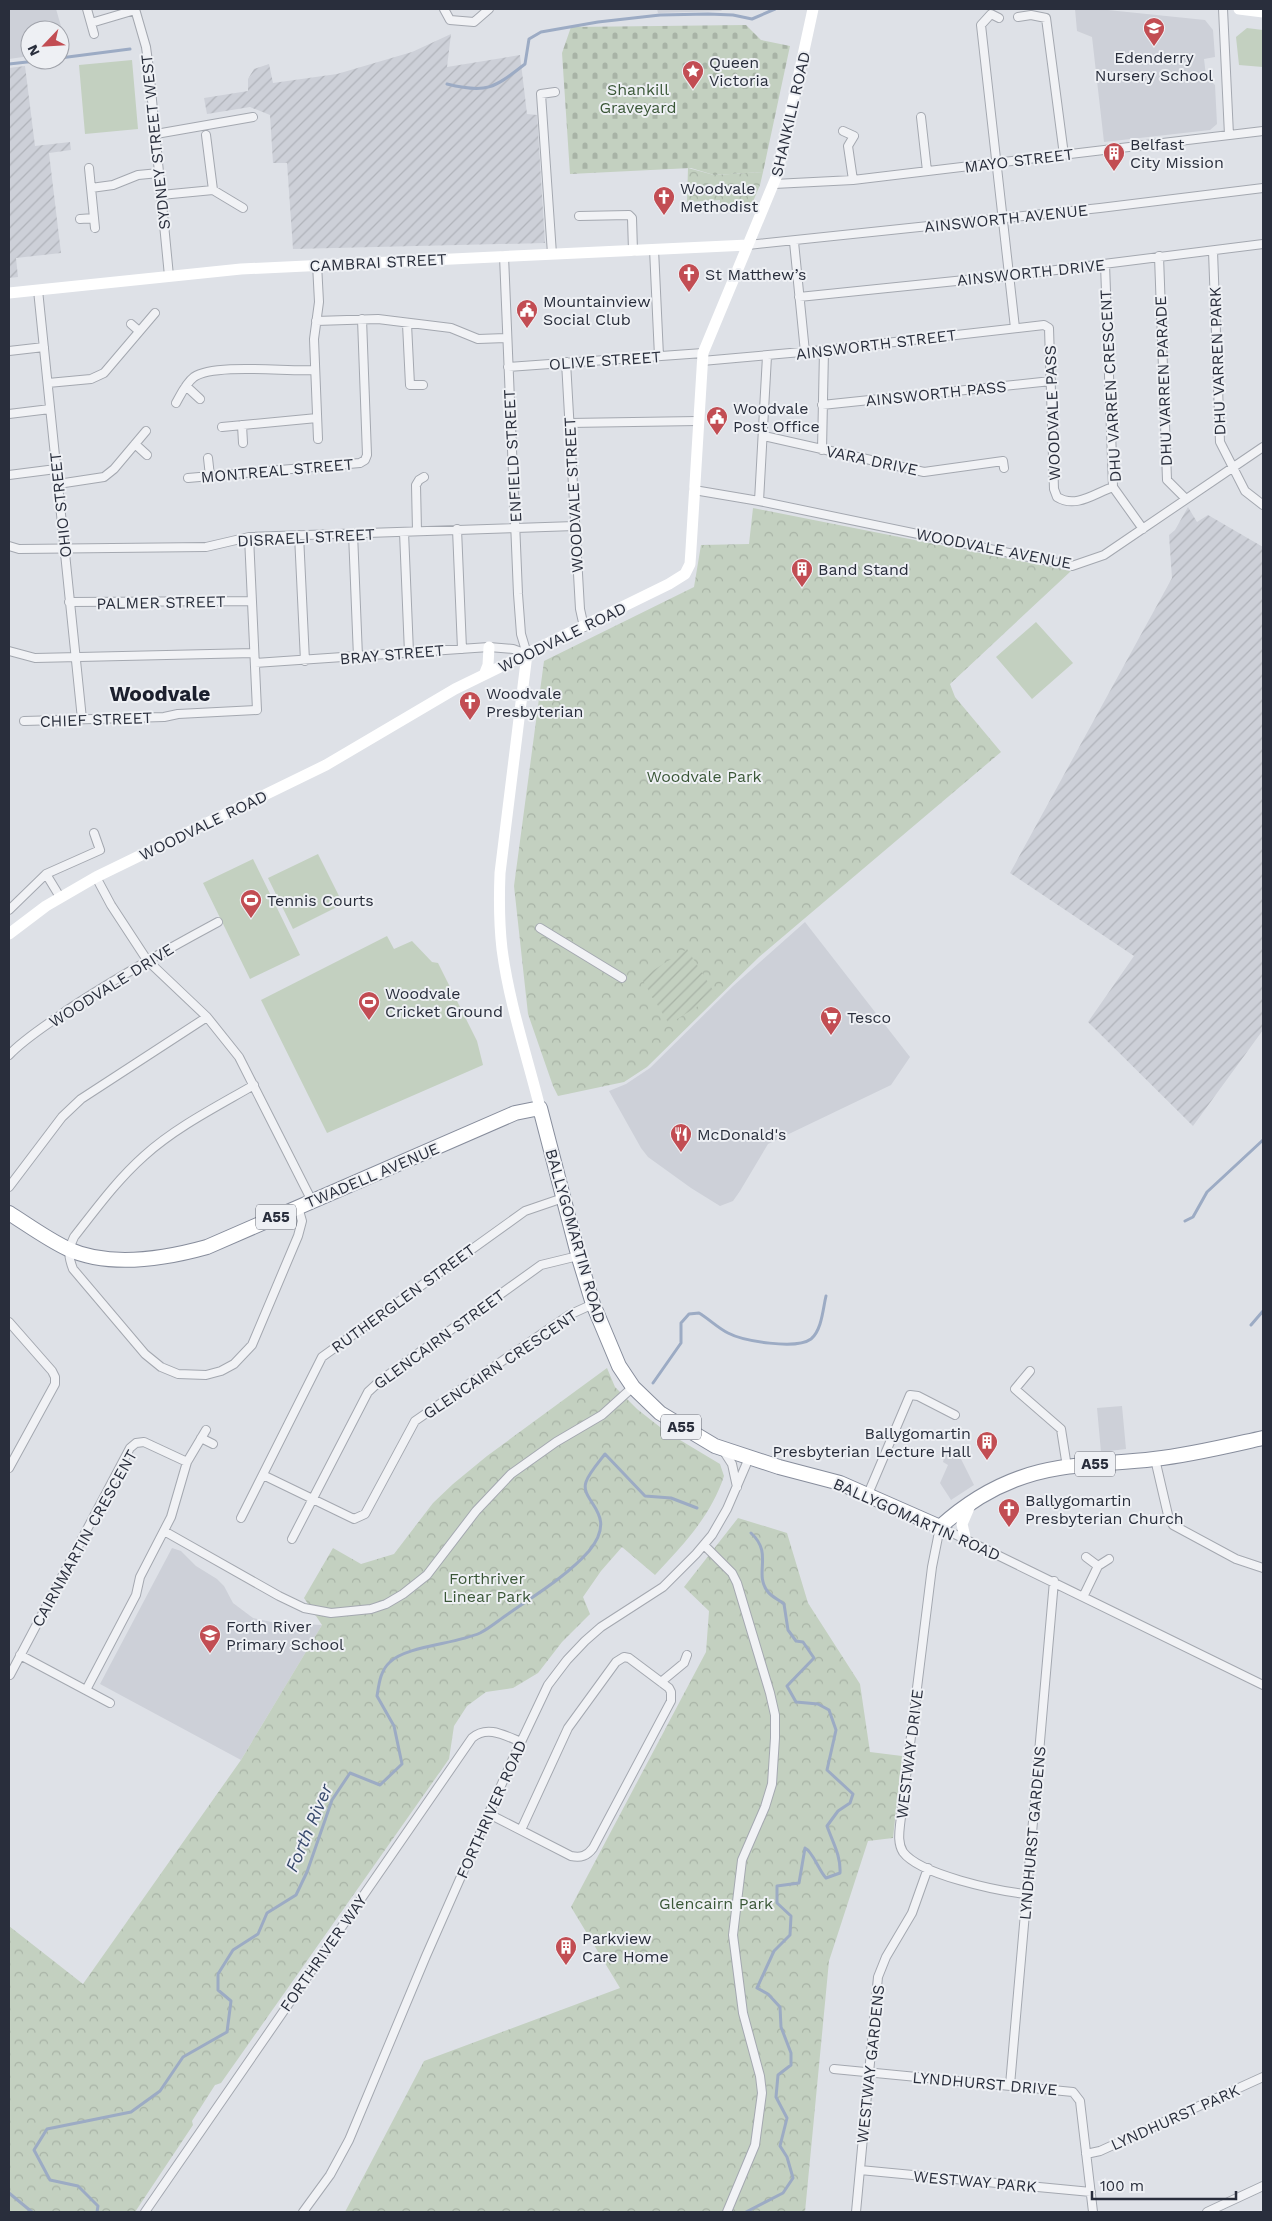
<svg xmlns="http://www.w3.org/2000/svg" width="1272" height="2221" font-family="'Work Sans',sans-serif">
  <defs>
    <pattern id="industrial-furrows" width="10" height="10" patternUnits="userSpaceOnUse" patternTransform="scale(1.25)"><rect width="10" height="10" fill="#cdd0d8"/><path d="M-1 1l2-2M0 10L10 0M9 11l2-2" fill="none" stroke="#b0b3ba"/></pattern>
    <pattern id="cemetery-stones" width="16" height="16" patternUnits="userSpaceOnUse" patternTransform="scale(1.25)"><rect width="16" height="16" fill="#c3d0c0"/><path d="M2 7V4a2 2 0 0 1 4 0v3zM10 15v-3a2 2 0 0 1 4 0v3z" fill="#a8b3a6"/></pattern>
    <pattern id="park-crowns" width="20" height="18" patternUnits="userSpaceOnUse" patternTransform="scale(1.25)"><rect width="20" height="18" fill="#c3d0c0"/><path d="M2 6a3 3 0 1 1 6 0M12 15a3 3 0 1 1 6 0" fill="none" stroke="#a8b3a6"/></pattern>
    <pattern id="garden-furrows" width="10" height="10" patternUnits="userSpaceOnUse" patternTransform="scale(1.25)"><rect width="10" height="10" fill="#c3d0c0"/><path d="M-1 1l2-2M0 10L10 0M9 11l2-2" fill="none" stroke="#a8b3a6"/></pattern>
  </defs>
  <rect width="100%" height="100%" fill="#dee1e7"/>
  <path fill="#cdd0d8" d="M9,9h47l12,41 -8,2v-22h-30v26l-21,3z
    M657,9h66l-2,2 -63,2z
    M1075,9h23l107,11 8,10 2,27 -11,2 2,17 9,9 2,39 -7,6 -106,12 -12,-105 -15,-6z
    M805,922l105,135 -19,28 -123,59 -28,47 -7,10 -13,5 -29,-18 -43,-31 -7,-9 -32,-57 17,-7 24,-16 83,-82z
    M1122,1406l4,43 -25,3 -4,-44z
    M946,1451l12,2 16,32 -23,15 -11,-17 8,-18 -5,-3z
    M172,1548l9,3 15,15 21,13 7,7 9,17 20,15 23,5 46,2 -81,135 -141,-76z"/>
  <path fill="url(#industrial-furrows)" d="M451,34l-4,33 73,-12 7,59 10,1 8,128 -252,6 -6,-86h-14l-3,-48 -20,-8 -43,7 -3,-16 44,-7v-12l6,-10 15,-5 4,19 64,-9 75,-22z
    M25,66l10,80 35,-4 1,8 -22,3 12,100 -45,5 2,19 -9,1v-210z
    M1188,507l9,15 11,-7 55,32v483l-70,96 -105,-104 46,-66 -124,-83 162,-295 -3,-43 6,-5z"/>
  <path fill="#c3d0c0" d="M1247,28l16,2v37l-24,-2 -3,-28z
    M132,60l6,69 -53,5 -6,-69z
    M1036,622l37,41 -41,36 -36,-42z
    M318,854l25,50 -50,25 -25,-51z
    M253,859l47,96 -50,24 -47,-96z
    M387,936l7,13 18,-8 20,21 6,1 39,78 6,24 -156,68 -66,-133z"/>
  <path fill="url(#cemetery-stones)" d="M746,25l15,15 29,6 -27,126 -49,3 -23,-7 -121,6 -8,-121 9,-26z"/>
  <path fill="url(#park-crowns)" d="M688,168l26,7 49,-3 -3,13 -11,26h-29v-11l-33,2z
    M753,508l318,63 -121,113 5,13 46,55 -242,205 -112,110 -23,15 -66,14 -5,-10 -25,-72 -14,-128 30,-225 150,-74 7,-42 48,-1z
    M607,1368l8,19 22,22 28,22 55,33 4,12c-13,40 -41,69 -69,99l-33,-28 -21,24 -18,26 7,17 -28,28 -24,31 -25,15 -27,4 -19,14 -13,20 -5,33 -228,324 -6,2 -23,36 1,4 -58,87h-126v-286l74,58 158,-224 81,-135 -18,-27 29,-50 28,16 33,-10 39,-51 20,-19 34,-28z
    M738,1518l49,15 21,70 52,81 10,68 32,4 -9,82 -25,3 -39,120 -24,251h-460l79,-151 196,-73 -49,-81 135,-255 3,-41 -25,-24z"/>
  <path fill="url(#garden-furrows)" d="M687,949l29,46 -47,29 -28,-46z"/>
  <g fill="none" stroke-linecap="round" stroke-linejoin="round">
    <path stroke="#9cabc4" stroke-width="3" d="M60,58l70,-9
      M9,64l36,-4
      M447,84c40,10 47,4 78,-20l4,-25 12,-7 57,-10 62,-7 48,-1 25,1 19,4 23,-10
      M1185,1221l8,-4 14,-25 56,-52
      M1251,1325l12,-14
      M653,1383l28,-40v-20l8,-9 10,-1c10,6 19,15 29,20 15,8 68,17 83,6 11,-9 12,-31 15,-43
      M9,2193l23,19
      M97,2212l1,-6 -20,-20 -28,-6 -16,-30 13,-21 84,-17 29,-21 23,-34 44,-25 4,-31 -13,-11v-16l15,-24 25,-16 9,-21 29,-18 11,-23 25,-72 18,-27 30,12 22,-21 -8,-38 -17,-30c2,-12 3,-25 13,-34 16,-16 66,-18 90,-29 10,-5 19,-13 28,-19 27,-19 59,-38 81,-63 31,-38 -10,-49 -3,-69 3,-9 13,-20 19,-28l40,42 26,2 26,10
      M746,2212l37,-19 10,-15 -6,-21 -7,-11 7,-28 -11,-21 2,-22 13,-10v-12l-10,-26 -1,-20 -12,-13 -11,-6 17,-37 16,-16 1,-19 -14,-13v-17l22,-3 6,-35c8,4 13,21 21,30l14,-5c1,-17 -7,-30 -13,-47l11,-15 12,-8 3,-9 -26,-24 9,-40 -7,-20 -11,-6 -22,-2 -9,-16 27,-28 -11,-16 -7,-1 -8,-11 -4,-26c-5,-4 -12,-7 -16,-12 -15,-19 6,-38 -17,-59"/>
    <g stroke="#a4a8b0" stroke-width="10">
      <path id="street" d="M87,9l7,25
        M135,9l11,38 3,22 20,207
        M444,9l6,11 24,2 15,-13
        M1223,9l6,126
        M1018,17l13,-2 15,3 18,137
        M999,18l-8,-4 -10,11 34,303
        M91,23l44,-13
        M921,117l6,54
        M843,131l11,5 -6,10 5,34
        M156,134l97,-17
        M206,135l7,55
        M89,168l6,60
        M774,184l79,-4 410,-49
        M91,188l22,-3 25,-10 21,-2
        M161,195l52,-5 30,18
        M579,216l50,-1 3,3 1,33
        M80,219l14,-1
        M794,242l11,110
        M748,245l352,-37 163,-20
        M654,249l5,107
        M1213,251l7,191 25,49 18,14
        M552,254l-11,-160 14,-2
        M504,256l14,338 3,40 6,20
        M1159,256l8,224 19,19
        M317,264l2,38 -5,37 4,100
        M1105,264l8,223 30,42
        M38,290l44,429
        M799,297l225,-23 239,-30
        M316,321l62,-2 73,9 27,11 28,-1
        M131,324l8,7
        M407,324l3,61h13
        M9,351l35,-4
        M702,361l122,-11 220,-25 5,3 5,161 3,8c19,12 38,-4 56,-10
        M566,362l14,247 4,18
        M508,367l195,-14
        M48,383l43,-4 13,-6 51,-60
        M186,386l14,13
        M176,403c5,-9 10,-20 18,-26 21,-14 94,-5 121,-7
        M822,405l229,-24
        M9,414l41,-5
        M569,423l129,-2
        M242,425l1,18
        M222,427l95,-9
        M764,436l160,36 79,-11 1,7
        M135,444l12,11
        M822,450l2,-100
        M208,458l2,18
        M9,475l47,-6
        M188,478l172,-15 5,-3 2,-5 -5,-136
        M58,484l46,-7 10,-8 32,-38
        M694,490l65,11 313,65 32,-11 159,-108
        M759,501l8,-145
        M457,529l5,120
        M417,531l-1,-46 3,-5 5,-3
        M404,532l5,121
        M353,533l5,124
        M299,535l6,126
        M9,546l10,3 187,-2 43,-10 326,-11
        M69,602l183,-1
        M9,651l26,7 219,-5
        M255,663l234,-16 24,2 14,5
        M24,721l140,-4 14,-3 79,-4 -8,-173
        M46,874l14,23
        M96,877l15,28 36,55 60,57 32,40 73,144
        M9,910l37,-36 54,-24 -6,-17
        M540,928l82,50
        M9,1055c16,-17 38,-30 57,-44 49,-33 100,-61 152,-89
        M254,1085c-36,21 -78,42 -110,71 -27,24 -48,53 -70,81 -6,13 -6,19 -1,32l72,85 16,13 17,7 28,1 15,-4 13,-7 18,-19 46,-109 4,-15 -4,-14
        M9,1187l53,-70 19,-18 126,-82
        M9,1322l43,49 3,6v7l-46,84
        M1030,1371l-15,18 46,40 6,38
        M201,1438l12,6
        M723,1450l9,14 5,23
        M1155,1459l13,56 5,10 63,34 27,9
        M263,1475l91,44 11,-5 50,-93 154,-106 24,-11
        M868,1494l42,-99 8,1 37,19
        M241,1518l81,-161 203,-146 38,-13
        M164,1531l115,65 25,12 27,5 40,-4 15,-5 17,-10 24,-19 49,-64 35,-37 45,-32 46,-27 31,-28
        M292,1539l76,-147 13,-12 160,-115 37,-9
        M704,1545l28,28 5,10 33,110 5,22v23l-3,46 -7,23 -23,53 -9,75 10,78 17,63 2,17 -7,52 -28,67
        M1086,1557l12,9 11,-7
        M1084,1595l14,-29
        M20,1655l90,48
        M10,1675l120,-227 6,-5 8,-1 43,20
        M661,1682l23,-19 3,-8
        M86,1690l50,-95 4,-18 31,-60 16,-55 19,-32
        M489,1814l82,42c10,2 16,0 22,-8l78,-147v-9l-2,-4 -40,-30 -5,-1 -8,5 -48,66 -47,102
        M1026,1894c-28,-3 -106,-19 -123,-42 -5,-8 -4,-18 -3,-27l32,-258 8,-40 323,158
        M834,2069l239,23 7,9 13,111
        M1010,2085l44,-504
        M1086,2154l14,-3 163,-74
        M860,2170l231,22
        M145,2212l327,-474c15,-13 32,-3 49,4
        M303,2212l27,-37 19,-35 77,-184 85,-193 37,-78 19,-25 18,-19 16,-14 62,-40 33,-33 16,-19 15,-26 22,-51
        M856,2212l22,-235 8,-20 26,-44 16,-45
        M1207,2212l56,-26"/>
    </g>
    <g stroke="#878d9c" stroke-width="16">
      <path id="highway" d="M9,1213c19,12 38,26 59,36 42,19 96,10 139,-2l308,-134 25,-5 39,150 14,46 26,62 14,21 27,26 55,33 64,21 61,16 100,44c33,-30 74,-52 119,-59 31,-5 64,-5 95,-9 37,-4 73,-13 109,-21"/>
    </g>
    <use href="#street" stroke="#f1f2f5" stroke-width="8"/>
    <path stroke="#fff" stroke-width="11" d="M1239,9l24,3
      M9,293l232,-24 507,-24
      M527,654l-27,219c-1,25 -1,50 2,76 7,54 25,107 38,159
      M484,675l4,-10 1,-18
      M9,934l37,-28 50,-29 230,-112 129,-76 214,-105 16,-10 5,-10 1,-15 12,-196 74,-178 36,-166
      M965,1537l-3,-13 9,-21"/>
    <use href="#highway" stroke="#fff" stroke-width="14"/>
  </g>
  <defs>
    <g id="school-pin" transform="scale(1.125)"><path d="M0 17L-7.5 6A9.5 9.5 0 1 1 7.5 6Z" fill="#c24d53" stroke="#eef0f4"/><path d="M0-5L7-2L0 1L-7-2ZM-4 1L0 2.5L4 1V4Q0 6-4 4Z" fill="#fff"/></g>
    <g id="sight-pin" transform="scale(1.125)"><path d="M0 17L-7.5 6A9.5 9.5 0 1 1 7.5 6Z" fill="#c24d53" stroke="#eef0f4"/><path d="M0-6L1.8-2.2L6-1.7L2.9 1.2L3.7 5.4L0 3.3L-3.7 5.4L-2.9 1.2L-6-1.7L-1.8-2.2Z" fill="#fff"/></g>
    <g id="building-pin" transform="scale(1.125)"><path d="M0 17L-7.5 6A9.5 9.5 0 1 1 7.5 6Z" fill="#c24d53" stroke="#eef0f4"/><path d="M-4-6H4V6H1V3H-1V6H-4ZM-2.5-4.3h1.7v1.8h-1.7ZM.8-4.3h1.7v1.8H.8ZM-2.5-1h1.7V.8h-1.7ZM.8-1h1.7V.8H.8Z" fill="#fff"/></g>
    <g id="church-pin" transform="scale(1.125)"><path d="M0 17L-7.5 6A9.5 9.5 0 1 1 7.5 6Z" fill="#c24d53" stroke="#eef0f4"/><path d="M-1.2-6h2.4v3.5h3.3v2.4h-3.3V6h-2.4V-.1h-3.3v-2.4h3.3Z" fill="#fff"/></g>
    <g id="civic-pin" transform="scale(1.125)"><path d="M0 17L-7.5 6A9.5 9.5 0 1 1 7.5 6Z" fill="#c24d53" stroke="#eef0f4"/><path d="M-.6-6.5H3V-4.5H.6V-3L4-1V1h2V6H-6V1h2V-1L-.6-3ZM-1.2 2.5V6h2.4V2.5Z" fill="#fff"/></g>
    <g id="stadium-pin" transform="scale(1.125)"><path d="M0 17L-7.5 6A9.5 9.5 0 1 1 7.5 6Z" fill="#c24d53" stroke="#eef0f4"/><path d="M0-5a6.5 5 0 1 0 0 10a6.5 5 0 1 0 0-10ZM-3.5-1.8h7v3.6h-7Z" fill="#fff"/></g>
    <g id="supermarket-pin" transform="scale(1.125)"><path d="M0 17L-7.5 6A9.5 9.5 0 1 1 7.5 6Z" fill="#c24d53" stroke="#eef0f4"/><path d="M-6-5.5h2.5l.6 2H6L4.5 2H-2.5L-4.4-4H-6ZM-1.5 3.2a1.3 1.3 0 1 0 .1 0ZM3 3.2a1.3 1.3 0 1 0 .1 0Z" fill="#fff"/></g>
    <g id="restaurant-pin" transform="scale(1.125)"><path d="M0 17L-7.5 6A9.5 9.5 0 1 1 7.5 6Z" fill="#c24d53" stroke="#eef0f4"/><path d="M-5-6h1v4h1v-4h1v4h1v-4h1v5L-1.5 .5V6h-2V.5L-5-1ZM5-6V6H3V1.5H1.5Q1.5-4 5-6Z" fill="#fff"/></g>
  </defs>
  <g fill-rule="evenodd">
    <use href="#school-pin" x="1154" y="28"/>
    <use href="#sight-pin" x="693" y="71"/>
    <use href="#building-pin" x="1114" y="153"/>
    <use href="#church-pin" x="664" y="197"/>
    <use href="#church-pin" x="689" y="274"/>
    <use href="#civic-pin" x="527" y="310"/>
    <use href="#civic-pin" x="717" y="417"/>
    <use href="#building-pin" x="802" y="569"/>
    <use href="#church-pin" x="470" y="702"/>
    <use href="#stadium-pin" x="251" y="900"/>
    <use href="#stadium-pin" x="369" y="1002"/>
    <use href="#supermarket-pin" x="831" y="1017"/>
    <use href="#restaurant-pin" x="681" y="1134"/>
    <use href="#building-pin" x="987" y="1442"/>
    <use href="#church-pin" x="1009" y="1509"/>
    <use href="#school-pin" x="210" y="1635"/>
    <use href="#building-pin" x="566" y="1947"/>
  </g>
  <g text-anchor="middle" stroke-width="4" stroke-linejoin="round" paint-order="stroke">
    <g fill="#eef0f4" stroke="#646873" stroke-width="1">
      <rect x="256" y="1204.5" width="40" height="25" rx="4"/>
      <rect x="661" y="1414.5" width="40" height="25" rx="4"/>
      <rect x="1075" y="1451.5" width="40" height="25" rx="4"/>
    </g>
    <g font-size="15" font-weight="bold" fill="#292e3c">
      <text x="276" y="1222">A55</text>
      <text x="681" y="1432">A55</text>
      <text x="1095" y="1469">A55</text>
    </g>
    <g font-size="16" fill="#292e3c" stroke="#eef0f4" text-anchor="start">
      <text x="1154" y="63" text-anchor="middle">Edenderry<tspan x="1154" dy="18">Nursery School</tspan></text>
      <text x="709" y="68">Queen<tspan x="709" dy="18">Victoria</tspan></text>
      <text x="1130" y="150">Belfast<tspan x="1130" dy="18">City Mission</tspan></text>
      <text x="680" y="194">Woodvale<tspan x="680" dy="18">Methodist</tspan></text>
      <text x="705" y="280">St Matthew’s</text>
      <text x="543" y="307">Mountainview<tspan x="543" dy="18">Social Club</tspan></text>
      <text x="733" y="414">Woodvale<tspan x="733" dy="18">Post Office</tspan></text>
      <text x="818" y="575">Band Stand</text>
      <text x="486" y="699">Woodvale<tspan x="486" dy="18">Presbyterian</tspan></text>
      <text x="267" y="906">Tennis Courts</text>
      <text x="385" y="999">Woodvale<tspan x="385" dy="18">Cricket Ground</tspan></text>
      <text x="847" y="1023">Tesco</text>
      <text x="697" y="1140">McDonald's</text>
      <text x="971" y="1439" text-anchor="end">Ballygomartin<tspan x="971" dy="18">Presbyterian Lecture Hall</tspan></text>
      <text x="1025" y="1506">Ballygomartin<tspan x="1025" dy="18">Presbyterian Church</tspan></text>
      <text x="226" y="1632">Forth River<tspan x="226" dy="18">Primary School</tspan></text>
      <text x="582" y="1944">Parkview<tspan x="582" dy="18">Care Home</tspan></text>
    </g>
    <g font-size="16" fill="#3a5737" stroke="#eef0f4">
      <text x="638" y="95">Shankill<tspan x="638" dy="18">Graveyard</tspan></text>
      <text x="704" y="782">Woodvale Park</text>
      <text x="487" y="1584">Forthriver<tspan x="487" dy="18">Linear Park</tspan></text>
      <text x="716" y="1909">Glencairn Park</text>
    </g>
    <g font-size="16" fill="#292e3c" stroke="#eef0f4">
      <text transform="translate(790 114) rotate(-77)" y="6">SHANKILL ROAD</text>
      <text transform="translate(155 142) rotate(-96)" y="6">SYDNEY STREET WEST</text>
      <text transform="translate(1019 160) rotate(-7)" y="6">MAYO STREET</text>
      <text transform="translate(1006 218) rotate(-6)" y="6">AINSWORTH AVENUE</text>
      <text transform="translate(378 262) rotate(-3)" y="6">CAMBRAI STREET</text>
      <text transform="translate(1031 272) rotate(-6)" y="6">AINSWORTH DRIVE</text>
      <text transform="translate(876 344) rotate(-7)" y="6">AINSWORTH STREET</text>
      <text transform="translate(605 360) rotate(-4)" y="6">OLIVE STREET</text>
      <text transform="translate(1217 361) rotate(-92)" y="6">DHU VARREN PARK</text>
      <text transform="translate(1163 381) rotate(-92)" y="6">DHU VARREN PARADE</text>
      <text transform="translate(1110 386) rotate(-93)" y="6">DHU VARREN CRESCENT</text>
      <text transform="translate(936 393) rotate(-6)" y="6">AINSWORTH PASS</text>
      <text transform="translate(1052 413) rotate(-92)" y="6">WOODVALE PASS</text>
      <text transform="translate(512 456) rotate(-93)" y="6">ENFIELD STREET</text>
      <text transform="translate(872 460) rotate(12)" y="6">VARA DRIVE</text>
      <text transform="translate(277 470) rotate(-5)" y="6">MONTREAL STREET</text>
      <text transform="translate(573 495) rotate(-93)" y="6">WOODVALE STREET</text>
      <text transform="translate(60 505) rotate(-96)" y="6">OHIO STREET</text>
      <text transform="translate(306 537) rotate(-3)" y="6">DISRAELI STREET</text>
      <text transform="translate(994 548) rotate(11)" y="6">WOODVALE AVENUE</text>
      <text transform="translate(161 602) rotate(-1)" y="6">PALMER STREET</text>
      <text transform="translate(562 637) rotate(-26)" y="6">WOODVALE ROAD</text>
      <text transform="translate(392 654) rotate(-5)" y="6">BRAY STREET</text>
      <text transform="translate(96 719) rotate(-2)" y="6">CHIEF STREET</text>
      <text transform="translate(203 825) rotate(-26)" y="6">WOODVALE ROAD</text>
      <text transform="translate(111 985) rotate(-32)" y="6">WOODVALE DRIVE</text>
      <text transform="translate(372 1175) rotate(-23)" y="6">TWADELL AVENUE</text>
      <text transform="translate(576 1236) rotate(74)" y="6">BALLYGOMARTIN ROAD</text>
      <text transform="translate(403 1298) rotate(-36)" y="6">RUTHERGLEN STREET</text>
      <text transform="translate(439 1339) rotate(-36)" y="6">GLENCAIRN STREET</text>
      <text transform="translate(500 1364) rotate(-34)" y="6">GLENCAIRN CRESCENT</text>
      <text transform="translate(917 1519) rotate(24)" y="6">BALLYGOMARTIN ROAD</text>
      <text transform="translate(84 1538) rotate(-61)" y="6">CAIRNMARTIN CRESCENT</text>
      <text transform="translate(909 1754) rotate(-83)" y="6">WESTWAY DRIVE</text>
      <text transform="translate(491 1809) rotate(-66)" y="6">FORTHRIVER ROAD</text>
      <text transform="translate(1032 1833) rotate(-85)" y="6">LYNDHURST GARDENS</text>
      <text transform="translate(323 1953) rotate(-55)" y="6">FORTHRIVER WAY</text>
      <text transform="translate(870 2064) rotate(-84)" y="6">WESTWAY GARDENS</text>
      <text transform="translate(985 2083) rotate(5)" y="6">LYNDHURST DRIVE</text>
      <text transform="translate(1175 2117) rotate(-24)" y="6">LYNDHURST PARK</text>
      <text transform="translate(975 2181) rotate(5)" y="6">WESTWAY PARK</text>
    </g>
    <g font-size="18" font-style="italic" fill="#37496c" stroke="#eef0f4">
      <text transform="translate(309 1828) rotate(-67)" y="6">Forth River</text>
    </g>
    <g font-size="21" font-weight="bold" fill="#1b1f2d" stroke="#eef0f4">
      <text x="160" y="701">Woodvale</text>
    </g>
  </g>
  <rect width="1272" height="2221" fill="none" stroke="#292e3c" stroke-width="20"/>
  <g transform="translate(45 45) rotate(245)"><circle r="24" fill="#eef0f4" stroke="#9fa2aa"/>
  <path d="M0-4L9 19L0 12L-9 19Z" fill="#c24d53"/>
  <text y="-8" font-size="14" font-weight="bold" text-anchor="middle" fill="#292e3c">N</text>
  </g>
  <path d="M1092 2191v8h144v-8" fill="none" stroke="#292e3c" stroke-width="2.5"/>
  <text x="1100" y="2191" font-size="15" fill="#292e3c" stroke="#eef0f4" stroke-width="4" paint-order="stroke">100 m</text>
</svg>
